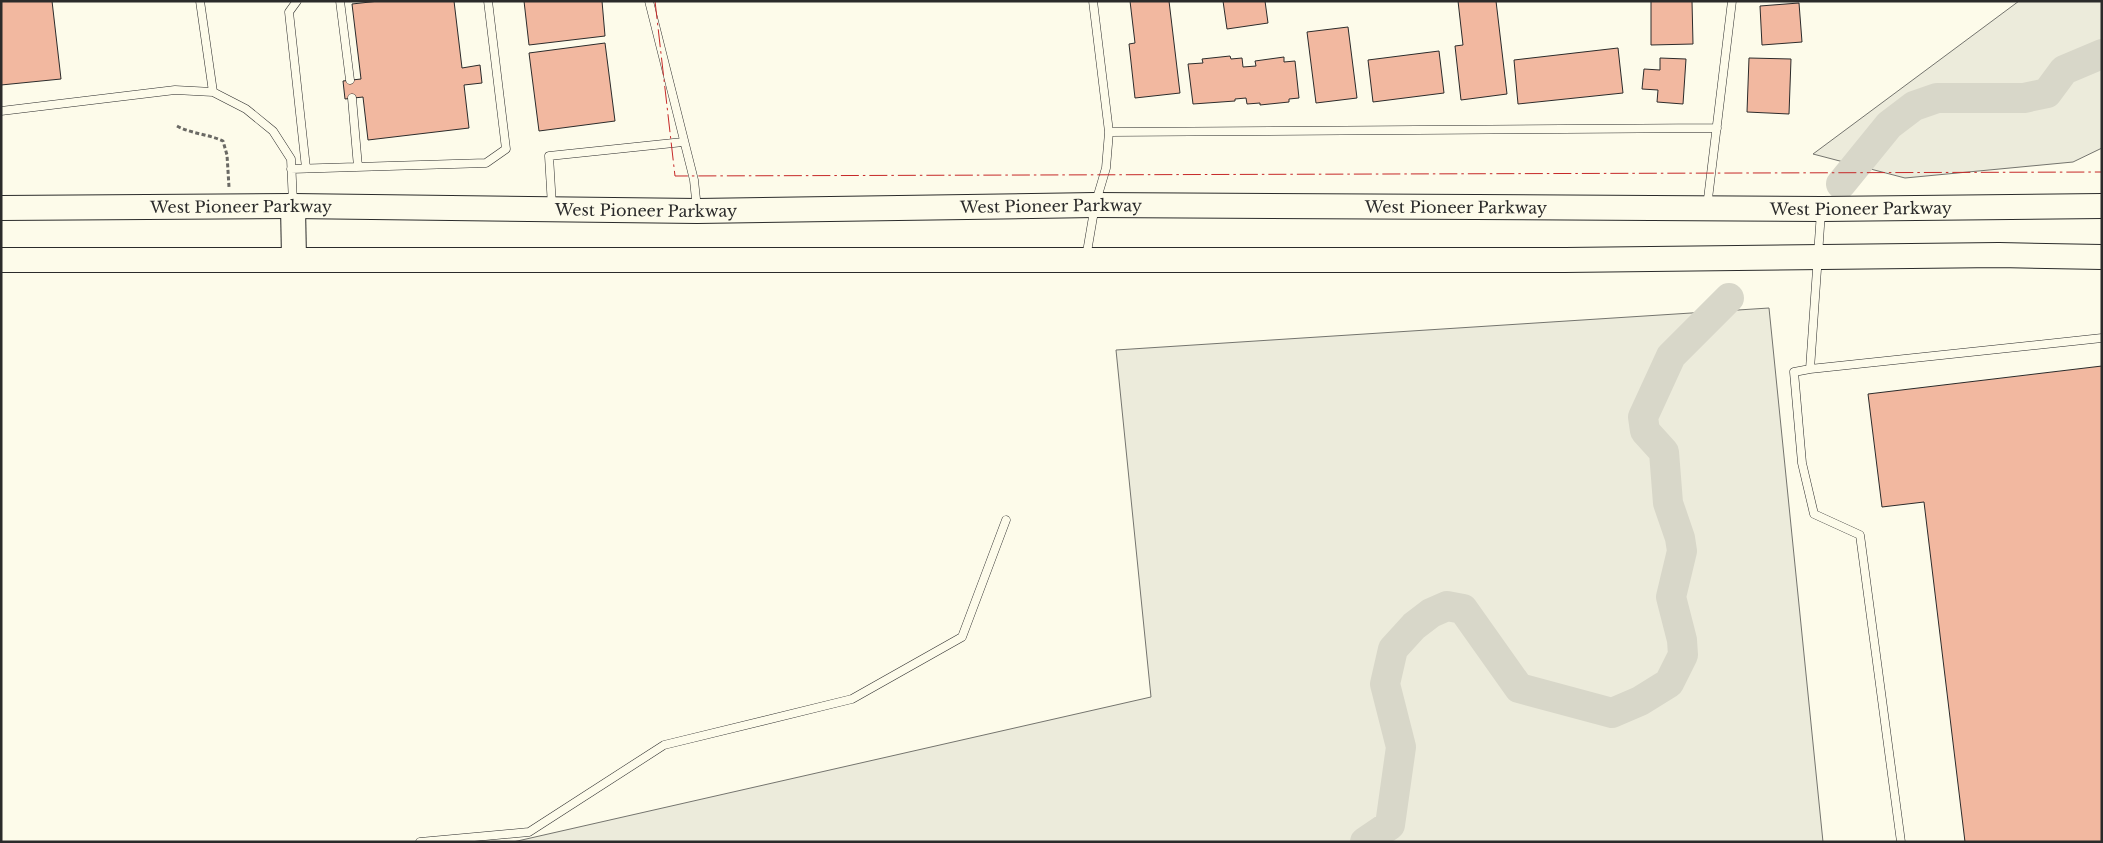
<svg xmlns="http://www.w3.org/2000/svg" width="2103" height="843" font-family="'Libre Baskerville',serif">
  <rect width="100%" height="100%" fill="#fdfbea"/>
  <path fill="#ecebdb" stroke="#74746e" d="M2019,1h83v147l-29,14 -168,16 -92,-24z
    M1769,308l54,534h-1310l638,-145 -35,-347z"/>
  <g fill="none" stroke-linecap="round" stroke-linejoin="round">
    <path stroke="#d8d7c9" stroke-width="30" d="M1841,184l48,-59 25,-19 23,-8h87l23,-5 17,-23 38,-16
      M1365,842l25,-17 11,-78 -16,-63 8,-35 21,-23 17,-13 16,-7 16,3 56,79 93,25 28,-12 29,-18 14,-28 -1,-15 -11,-43 11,-46 -2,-13 -12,-35 -4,-51 -19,-21 -2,-14 28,-61 58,-58"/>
  </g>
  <path fill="#f2b8a0" stroke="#2b2b2b" d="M1,1h51l9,78 -60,6z
    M379,1h75l8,67 18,-3 2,18 -18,2 5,43 -101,12 -5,-43 -18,2 -2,-18 18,-2 -9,-75z
    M524,1h78l3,35 -76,9z
    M1130,1h39l11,92 -45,5 -6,-54 6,-1z
    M1223,1h42l3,22 -41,6z
    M1458,1h38l11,93 -46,6 -6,-54 8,-1z
    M1651,1h41l1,43 -42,1z
    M1799,3l3,39 -40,3 -2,-39z
    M1348,27l9,71 -41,5 -9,-71z
    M605,43l10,78 -76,10 -10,-78z
    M1618,48l5,45 -105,11 -4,-44z
    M1439,51l5,42 -71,9 -5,-42z
    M1230,56l1,3 11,-1 1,9 13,-1 -1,-5 29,-4v5l11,-1 4,37 -10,1v3l-29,3v-2l-13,1 -1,-6 -11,1v2l-42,3 -5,-40 15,-1 -1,-4z
    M1660,58l26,1 -3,45 -26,-2 1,-12 -16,-1 2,-20 16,1z
    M1749,58l42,1 -2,55 -42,-2z
    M2102,366v476h-137l-41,-340 -42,5 -14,-113z"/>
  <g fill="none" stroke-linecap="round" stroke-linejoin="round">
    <g stroke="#2b2b2b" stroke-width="9">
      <path id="service" d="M200,1l13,91 33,17 27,22 18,28 2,44
        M297,1l-8,11 17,156
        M340,1l10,79
        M649,1l45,179 3,29
        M352,98l6,69
        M1,111l174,-21 38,2
        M1109,132l608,-4
        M291,169l195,-6 20,-14 -18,-148
        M552,206l-3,-50 134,-14
        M1707,207l25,-206
        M1821,212l-11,157 292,-31
        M1086,258l9,-53 11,-37 3,-36 -16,-131
        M1810,369l-16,3 8,91 12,51 46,21 41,307
        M420,842l109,-10 135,-87 188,-46 110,-62 44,-117"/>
    </g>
    <g stroke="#2b2b2b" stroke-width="26">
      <g id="primary">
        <path d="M293,206l1,53"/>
        <path id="s1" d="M1,208l292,-2 404,5 398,-6 727,4 280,-3"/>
        <path d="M1,260h1564l434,-5 103,2"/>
      </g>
    </g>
    <path stroke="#6a6964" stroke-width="3" stroke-dasharray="4 2.5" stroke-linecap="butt" d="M177,126c15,8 31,8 46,15l4,14 2,32"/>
    <use href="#service" stroke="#fdfbea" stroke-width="8"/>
    <use href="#primary" stroke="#fdfbea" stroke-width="24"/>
    <path stroke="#c62828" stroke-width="1" stroke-dasharray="18 4 2.5 4" stroke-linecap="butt" d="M655,1l20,175 1427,-4"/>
  </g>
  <g text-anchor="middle" stroke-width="4" stroke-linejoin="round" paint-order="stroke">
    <g font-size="16" fill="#2b2b2b" stroke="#fdfbea">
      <text dy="6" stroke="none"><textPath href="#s1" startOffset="1050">West Pioneer Parkway</textPath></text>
      <text dy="6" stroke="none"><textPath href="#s1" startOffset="240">West Pioneer Parkway</textPath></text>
      <text dy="6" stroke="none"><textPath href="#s1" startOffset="1455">West Pioneer Parkway</textPath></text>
      <text dy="6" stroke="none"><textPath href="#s1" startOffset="1860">West Pioneer Parkway</textPath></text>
      <text dy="6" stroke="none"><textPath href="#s1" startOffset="645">West Pioneer Parkway</textPath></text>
    </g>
  </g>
  <rect width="2103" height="843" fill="none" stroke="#2b2b2b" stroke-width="5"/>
</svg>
